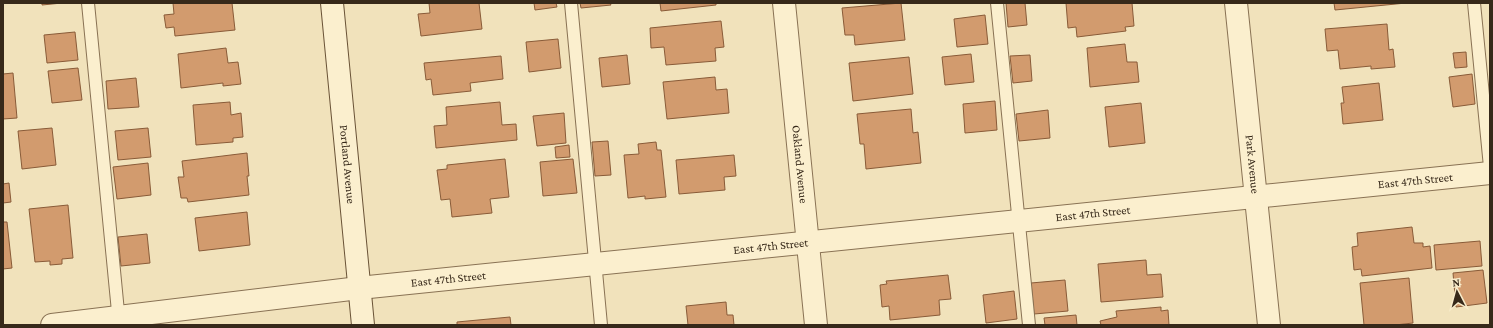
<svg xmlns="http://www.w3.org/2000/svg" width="1493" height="328" font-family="'Crimson Pro',serif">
  <rect width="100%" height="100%" fill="#f1e2bb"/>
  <path fill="#d29b6e" stroke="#895b38" d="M42,3h20l-20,2z
    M173,3h59l3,27 -60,6 -1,-9 -8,1 -2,-13 10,-1z
    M429,3h50l3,26 -61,7 -3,-22 12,-1z
    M534,3h22l1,4 -22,3z
    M580,3h30l1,2 -30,3z
    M660,3h56v2l-55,6z
    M901,3l4,37 -50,5 -1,-10h-9l-3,-27z
    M1006,3h19l2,22 -19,2z
    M1066,3h66l2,23 -9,1 1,4 -49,6 -1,-10 -8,1z
    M1334,3h72l-71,7z
    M985,15l3,29 -31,3 -3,-28z
    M721,21l3,26 -9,1 1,13 -50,4 -2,-18 -13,1 -1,-20z
    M1387,24l2,26 4,-1 2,18 -24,2v-3l-31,3 -2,-19 -11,1 -2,-22z
    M75,32l3,28 -31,3 -3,-28z
    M558,39l3,29 -32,4 -3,-30z
    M1125,44l2,18h10l2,20 -49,5 -3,-39z
    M226,48l2,15 10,-1 3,22 -18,2v-3l-42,5 -3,-34z
    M1466,52l1,15 -12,1 -2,-15z
    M971,54l3,28 -29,3 -3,-28z
    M627,55l3,29 -28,3 -3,-29z
    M1030,55l2,26 -19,2 -3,-27z
    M501,56l2,23 -33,4 1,8 -38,4 -2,-16 -5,1 -2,-17z
    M909,57l4,37 -60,7 -4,-38z
    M78,68l4,32 -30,3 -4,-32z
    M13,73l4,45 -14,1v-45z
    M1472,74l3,30 -22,3 -4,-30z
    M715,77l1,13 11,-1 2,24 -62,6 -4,-37z
    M136,78l3,29 -31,2 -2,-28z
    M1379,83l4,37 -40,4 -2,-21h3l-2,-16z
    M995,101l2,29 -32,3 -2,-29z
    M230,102l1,13 10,-2 2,24 -10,1v4l-37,3 -3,-40z
    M500,102l2,23 14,-1 1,16 -81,8 -2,-22 13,-1 -1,-18z
    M1141,103l4,40 -36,4 -4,-40z
    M911,109l2,24 5,-1 3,31 -55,6 -2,-25h-4l-3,-30z
    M1048,110l2,28 -31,3 -3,-27z
    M564,113l2,30 -29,3 -4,-30z
    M52,128l4,37 -34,4 -4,-38z
    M148,128l3,29 -33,3 -3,-29z
    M608,141l3,34 -16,1 -3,-34z
    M656,142l1,8h4l5,47 -21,2v-3l-17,2 -4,-43 15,-1 -1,-10z
    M569,145l1,12 -14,1 -1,-11z
    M247,153l2,23h-2l2,19 -61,7 -1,-4h-6l-3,-21h6l-2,-16z
    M734,155l2,21 -12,1 1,13 -46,4 -3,-34z
    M505,159l4,38 -19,2 2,14 -40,4 -2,-18 -9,1 -4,-30 10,-1v-4z
    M573,159l4,34 -34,3 -3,-34z
    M148,163l3,32 -34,4 -4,-32z
    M9,183l2,19 -8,1v-19z
    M68,205l5,53 -11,1v5l-12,1v-4l-15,1 -6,-53z
    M247,212l3,33 -51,6 -4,-33z
    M3,222h4l5,46 -9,1z
    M1412,227l2,16h9v4l7,-1 2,22 -70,8 -1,-7 -7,1 -2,-23 6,-1 -1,-13z
    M147,234l3,29 -29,3 -3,-29z
    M1480,241l2,25 -46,4 -2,-25z
    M1146,260l1,15 14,-1 2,23 -62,5 -3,-38z
    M1483,270l4,33 -31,4 -3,-34z
    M948,275l3,24 -12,1 1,15 -50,5 -1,-14 -7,1 -2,-22 7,-1 -1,-3z
    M1409,278l4,45 -18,2h-31l-4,-42z
    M1065,280l3,31 -34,3 -3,-31z
    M1014,291l3,28 -31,4 -3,-28z
    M726,302l1,13h6l1,10h-46l-2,-19z
    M1161,307v4l7,-1 1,15h-68l-1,-4 17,-4 -1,-6z
    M1076,315l1,10h-32l-1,-7z
    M510,317l1,8h-54v-3z"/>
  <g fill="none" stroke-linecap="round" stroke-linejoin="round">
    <g stroke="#897254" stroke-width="14">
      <path id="lane" d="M88,3l31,319
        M571,3l30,322
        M997,3l32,322
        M1474,3l16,164"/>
    </g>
    <g stroke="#897254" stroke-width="24">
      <g id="street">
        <path id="s1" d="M784,3l32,322"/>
        <path id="s2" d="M1236,3l33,322"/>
        <path id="s3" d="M52,325l307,-37 1131,-115"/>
      </g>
    </g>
    <g stroke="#6a5337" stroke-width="24">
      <g id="secondary">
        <path id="s4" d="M332,3l31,322"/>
      </g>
    </g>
    <use href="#lane" stroke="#fbefce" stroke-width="12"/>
    <use href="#street" stroke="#fbefce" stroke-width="22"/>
    <use href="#secondary" stroke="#fbefce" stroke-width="22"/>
  </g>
  <g text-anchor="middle" stroke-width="3" stroke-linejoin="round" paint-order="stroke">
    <g font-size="12" fill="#37291a" stroke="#f8eccb">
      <text dy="4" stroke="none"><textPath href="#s4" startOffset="162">Portland Avenue</textPath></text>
      <text dy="4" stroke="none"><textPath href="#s1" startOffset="162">Oakland Avenue</textPath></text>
      <text dy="4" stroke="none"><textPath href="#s2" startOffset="162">Park Avenue</textPath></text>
      <text dy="4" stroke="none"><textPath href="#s3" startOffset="1371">East 47th Street</textPath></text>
      <text dy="4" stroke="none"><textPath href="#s3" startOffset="1047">East 47th Street</textPath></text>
      <text dy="4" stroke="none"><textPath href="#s3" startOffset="723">East 47th Street</textPath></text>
      <text dy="4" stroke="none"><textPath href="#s3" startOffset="399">East 47th Street</textPath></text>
    </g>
  </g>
  <rect width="1493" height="328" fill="none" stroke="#37291a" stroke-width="8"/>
  <g transform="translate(1457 292) rotate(354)" stroke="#f8eccb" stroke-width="3" paint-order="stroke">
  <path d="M0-3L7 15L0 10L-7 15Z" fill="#37291a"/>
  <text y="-6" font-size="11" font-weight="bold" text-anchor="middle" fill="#37291a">N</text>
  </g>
</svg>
